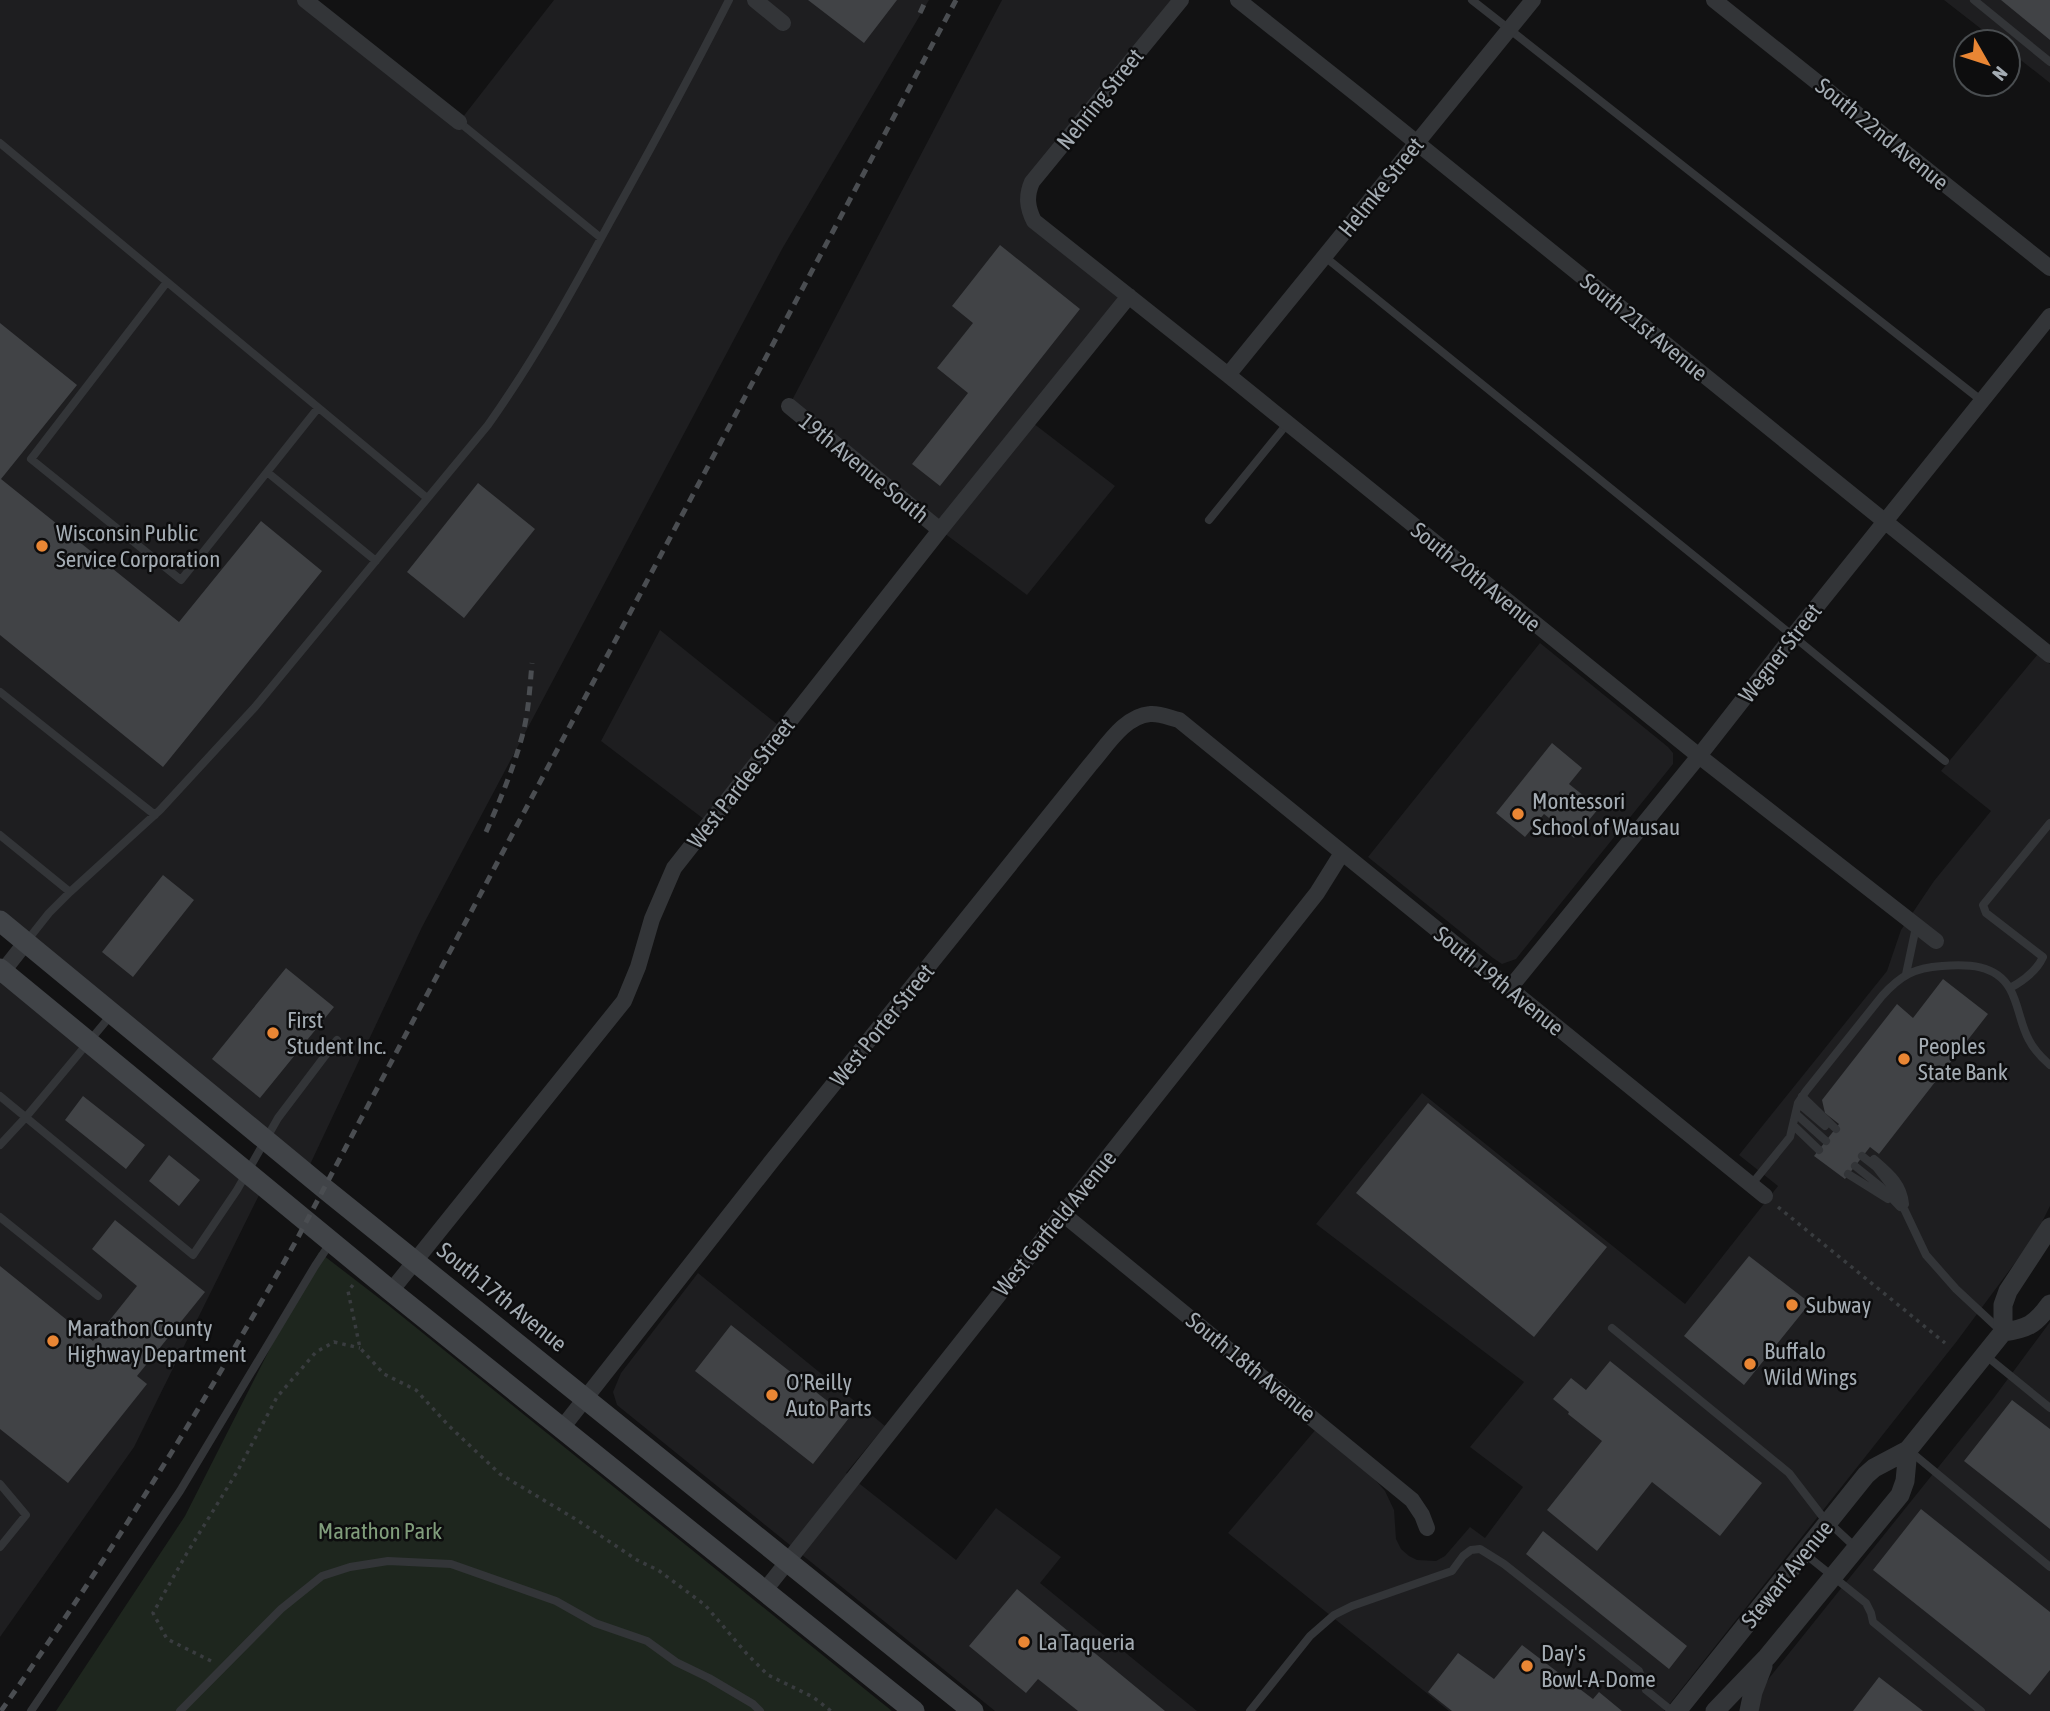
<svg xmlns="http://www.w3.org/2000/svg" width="2050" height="1711" font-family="'Asap Condensed',sans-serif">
  <rect width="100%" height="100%" fill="#121213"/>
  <path fill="#1e1e20" d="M0,0h305l154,122 95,-122h375l-147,249 -360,678 -116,246 -306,-252z
    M1002,0h179l-149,181 -2,32 99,83 -100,124 86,66 -88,109 -87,-65 -151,-124z
    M1944,0h106v83l-42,-33v-8h-10z
    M660,630l123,99 -74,94 -108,-82z
    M1540,643l128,104 5,6v11l-157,195 -14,5 -9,-6 -125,-101z
    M2038,654l12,10v542l-8,16 -16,26 -69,93 -293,370h-215l-221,-178 89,-105 43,35 25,28 9,19 2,29 5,10 8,7 8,4 19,1 9,-5 25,-29 15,11 38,-51 -53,-40 54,-65 -208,-158 106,-131 263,211 93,-118 -39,-31 148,-184 14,-41 33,-49 57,-70 -50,-40z
    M0,975l263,212 -129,260 -134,190z
    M698,1273l187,153 -39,47 110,87 40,-52 65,49 -21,26 157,128h-202l-378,-306 -4,-13 8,-19z
    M2050,1322v389h-294l10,-28 4,-6 223,-278z"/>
  <path fill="#1e261e" d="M319,1252l69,53 504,406h-836l129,-195z"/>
  <path fill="#414346" d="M808,0h89l-33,43z
    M2001,0h49v40z
    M1000,245l80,64 -140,177 -28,-22 56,-71 -31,-25 36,-45 -21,-17z
    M0,323l77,62 -76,94 178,143 82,-101 61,50 -159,196 -163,-132z
    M478,483l57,46 -71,89 -57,-46z
    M1552,743l30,25 -13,16 30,24 -25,30 -30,-24 -19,23 -29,-24z
    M163,875l31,25 -61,77 -31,-25z
    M286,968l48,39 -74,91 -48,-39z
    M1943,979l45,35 -109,140 -9,-7 -25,32 -31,-23 25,-32 -14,-11 -3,-13 75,-96 16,14z
    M83,1096l62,49 -19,24 -61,-49z
    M1428,1103l179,144 -73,90 -178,-144z
    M169,1155l31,25 -21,26 -30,-25z
    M115,1220l90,72 -68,84 10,8 -79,99 -68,-54v-163l93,75 44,-55 -45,-37z
    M1749,1256l61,47 -66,82 -60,-49z
    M731,1325l118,93 -36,46 -118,-93z
    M1610,1361l152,122 -42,53 -68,-54 -55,69 -50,-41 55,-69 -34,-27 1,-2 -16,-13 18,-21 15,12z
    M2012,1400l38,29v100l-86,-68z
    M1921,1509l129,103v58l-20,25 -157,-125z
    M1543,1531l144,115 -18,23 -143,-115z
    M1017,1589l148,122h-87l-40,-32 -12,14 -57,-47z
    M1522,1645l71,54 6,-7 23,19h-170l-24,-19 30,-39 36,26z
    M1879,1677l44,34h-70z"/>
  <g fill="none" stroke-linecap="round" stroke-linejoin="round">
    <path stroke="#393c3f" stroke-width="3.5" stroke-dasharray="3.5 5" stroke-linecap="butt" d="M1778,1207l167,136
      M353,1285l-5,6 12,57 24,26 32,16 33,36 51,48 77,46 60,40 21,10 47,35 42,49 21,21 45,22 18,14
      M211,1661l-44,-22 -14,-26 34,-60 50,-81 40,-75 39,-45 18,-10 26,6"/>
    <path stroke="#333538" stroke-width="8" d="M1472,0l510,401
      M1974,0l76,62
      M459,122l142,116
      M0,143l427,355
      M1325,257l468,379 152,125
      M167,282l-136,177 150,121 137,-172
      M267,472l109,89
      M1209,520l78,-96
      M0,692l155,123
      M0,835l70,57
      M26,942l23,-29 21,-21 90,-82 95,-103 233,-282c49,-69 88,-141 128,-214 39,-70 77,-140 113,-211
      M1906,974l10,-47
      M2010,988c13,-7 27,-18 33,-31l-57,-44 -3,-8 67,-82
      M0,1096l193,159 44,-65 41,-72 59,-78
      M1802,1096l34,33
      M1798,1103l27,23
      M1796,1114l30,27
      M1794,1126l25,24
      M0,1145l26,-28 86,-103
      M1862,1156l14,11 21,27 29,61 30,34 44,41
      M1874,1159c16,14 29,24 31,45
      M1855,1166l25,20 20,21
      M1848,1174l40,25
      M1751,1185l39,-48 8,-34 8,-12 76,-95c19,-21 32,-28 60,-30 25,-2 54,-2 68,23 9,16 10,35 19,51 5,10 13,18 21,25
      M0,1217l98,79
      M1612,1328l177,145 33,43 33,31
      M1985,1355l65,53
      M1911,1452l139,115
      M0,1484l26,31 -26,32
      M1805,1554l61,49 5,10 2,9 108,89
      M31,1711l149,-220 135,-225 16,-24
      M180,1711l101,-102 41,-33 28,-9 38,-6 63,3 105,37 39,22 52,18 29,21 33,16 44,26 7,7
      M1250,1711l60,-75 24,-21 18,-9 100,-35 11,-15 8,-6 9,-1 24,15 135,107 7,19 26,21"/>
    <path stroke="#333538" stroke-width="16" d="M305,0l154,122
      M755,0l28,23
      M1181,0l-149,182c-6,14 -5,25 2,39l194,154 471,381 237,185
      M1238,0l121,96 691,559
      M1714,0l336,268
      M1228,375l305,-375
      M789,406l151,124
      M0,975l26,-33
      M1509,989l190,-233 94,-120 257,-320
      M1063,1214l349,286 10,15 5,13
      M391,1291l233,-290 14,-34 14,-48 22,-51 266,-338 189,-234
      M562,1428l209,-266 319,-397c16,-18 34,-49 60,-51 10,-1 20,4 29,6l586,476
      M765,1590c182,-233 368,-464 552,-697l25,-40"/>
    <path stroke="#333538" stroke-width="19" d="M2003,1332c24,-3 32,-7 47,-28
      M1677,1711l189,-236 8,-7 34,-18 95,-118v-27l5,-14 42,-64
      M1715,1711l52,-54 133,-162 5,-14 3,-31
      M1749,1711l4,-19 10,-26"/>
    <path stroke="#414448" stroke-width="21" d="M0,921l325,268 648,522
      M0,969l391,322 523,420"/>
    <path stroke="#4a4d51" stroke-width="5" stroke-dasharray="9 7" stroke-linecap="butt" d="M920,13l6,-13
      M486,832c15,-34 29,-67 38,-103 5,-22 6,-44 8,-66
      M1,1711c107,-152 204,-308 295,-470l660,-1241"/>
  </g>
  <g fill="#e98634" stroke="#0d0d0e" stroke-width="2.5">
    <circle cx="42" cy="546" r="7"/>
    <circle cx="1518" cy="814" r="7"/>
    <circle cx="273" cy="1033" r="7"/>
    <circle cx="1904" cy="1059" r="7"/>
    <circle cx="1792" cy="1305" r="7"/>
    <circle cx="53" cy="1341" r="7"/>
    <circle cx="1750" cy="1364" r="7"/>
    <circle cx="772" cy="1395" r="7"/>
    <circle cx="1024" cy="1642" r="7"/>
    <circle cx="1527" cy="1666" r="7"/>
  </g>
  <g text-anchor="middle" stroke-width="5" stroke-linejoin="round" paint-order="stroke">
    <g font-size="23" fill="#a4acb3" stroke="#0d0d0e">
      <text transform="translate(1100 99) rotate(-51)" y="8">Nehring Street</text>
      <text transform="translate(1882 134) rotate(39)" y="8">South 22nd Avenue</text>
      <text transform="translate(1381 187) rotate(-51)" y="8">Helmke Street</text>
      <text transform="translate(1644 327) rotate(39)" y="8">South 21st Avenue</text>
      <text transform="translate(864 468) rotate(39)" y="8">19th Avenue South</text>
      <text transform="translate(1476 577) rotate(39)" y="8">South 20th Avenue</text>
      <text transform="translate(1780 653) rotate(-52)" y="8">Wegner Street</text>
      <text transform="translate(741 783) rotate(-52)" y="8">West Pardee Street</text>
      <text transform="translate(1499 981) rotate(39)" y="8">South 19th Avenue</text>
      <text transform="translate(882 1025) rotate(-51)" y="8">West Porter Street</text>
      <text transform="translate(1055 1223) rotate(-51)" y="8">West Garfield Avenue</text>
      <text transform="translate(502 1297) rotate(39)" y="8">South 17th Avenue</text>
      <text transform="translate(1251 1367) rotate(39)" y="8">South 18th Avenue</text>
      <text transform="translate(1787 1574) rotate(-51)" y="8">Stewart Avenue</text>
    </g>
    <g font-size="23" fill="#a4acb3" stroke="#0d0d0e" text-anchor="start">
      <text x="56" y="541">Wisconsin Public<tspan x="56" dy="26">Service Corporation</tspan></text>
      <text x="1532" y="809">Montessori<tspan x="1532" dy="26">School of Wausau</tspan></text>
      <text x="287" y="1028">First<tspan x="287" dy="26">Student Inc.</tspan></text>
      <text x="1918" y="1054">Peoples<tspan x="1918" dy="26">State Bank</tspan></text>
      <text x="1806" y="1313">Subway</text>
      <text x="67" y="1336">Marathon County<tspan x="67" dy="26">Highway Department</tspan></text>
      <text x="1764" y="1359">Buffalo<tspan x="1764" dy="26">Wild Wings</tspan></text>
      <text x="786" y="1390">O'Reilly<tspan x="786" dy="26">Auto Parts</tspan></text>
      <text x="1038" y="1650">La Taqueria</text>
      <text x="1541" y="1661">Day's<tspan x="1541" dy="26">Bowl-A-Dome</tspan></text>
    </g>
    <g font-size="23" fill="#809d7b" stroke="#0d0d0e">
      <text x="380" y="1539">Marathon Park</text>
    </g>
  </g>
  <g transform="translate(1987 63) rotate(129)"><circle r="33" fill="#0d0d0e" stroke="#494d50" stroke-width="2"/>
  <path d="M0-5L12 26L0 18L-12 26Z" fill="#e98634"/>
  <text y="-10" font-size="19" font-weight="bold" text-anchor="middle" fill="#a4acb3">N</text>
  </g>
</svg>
